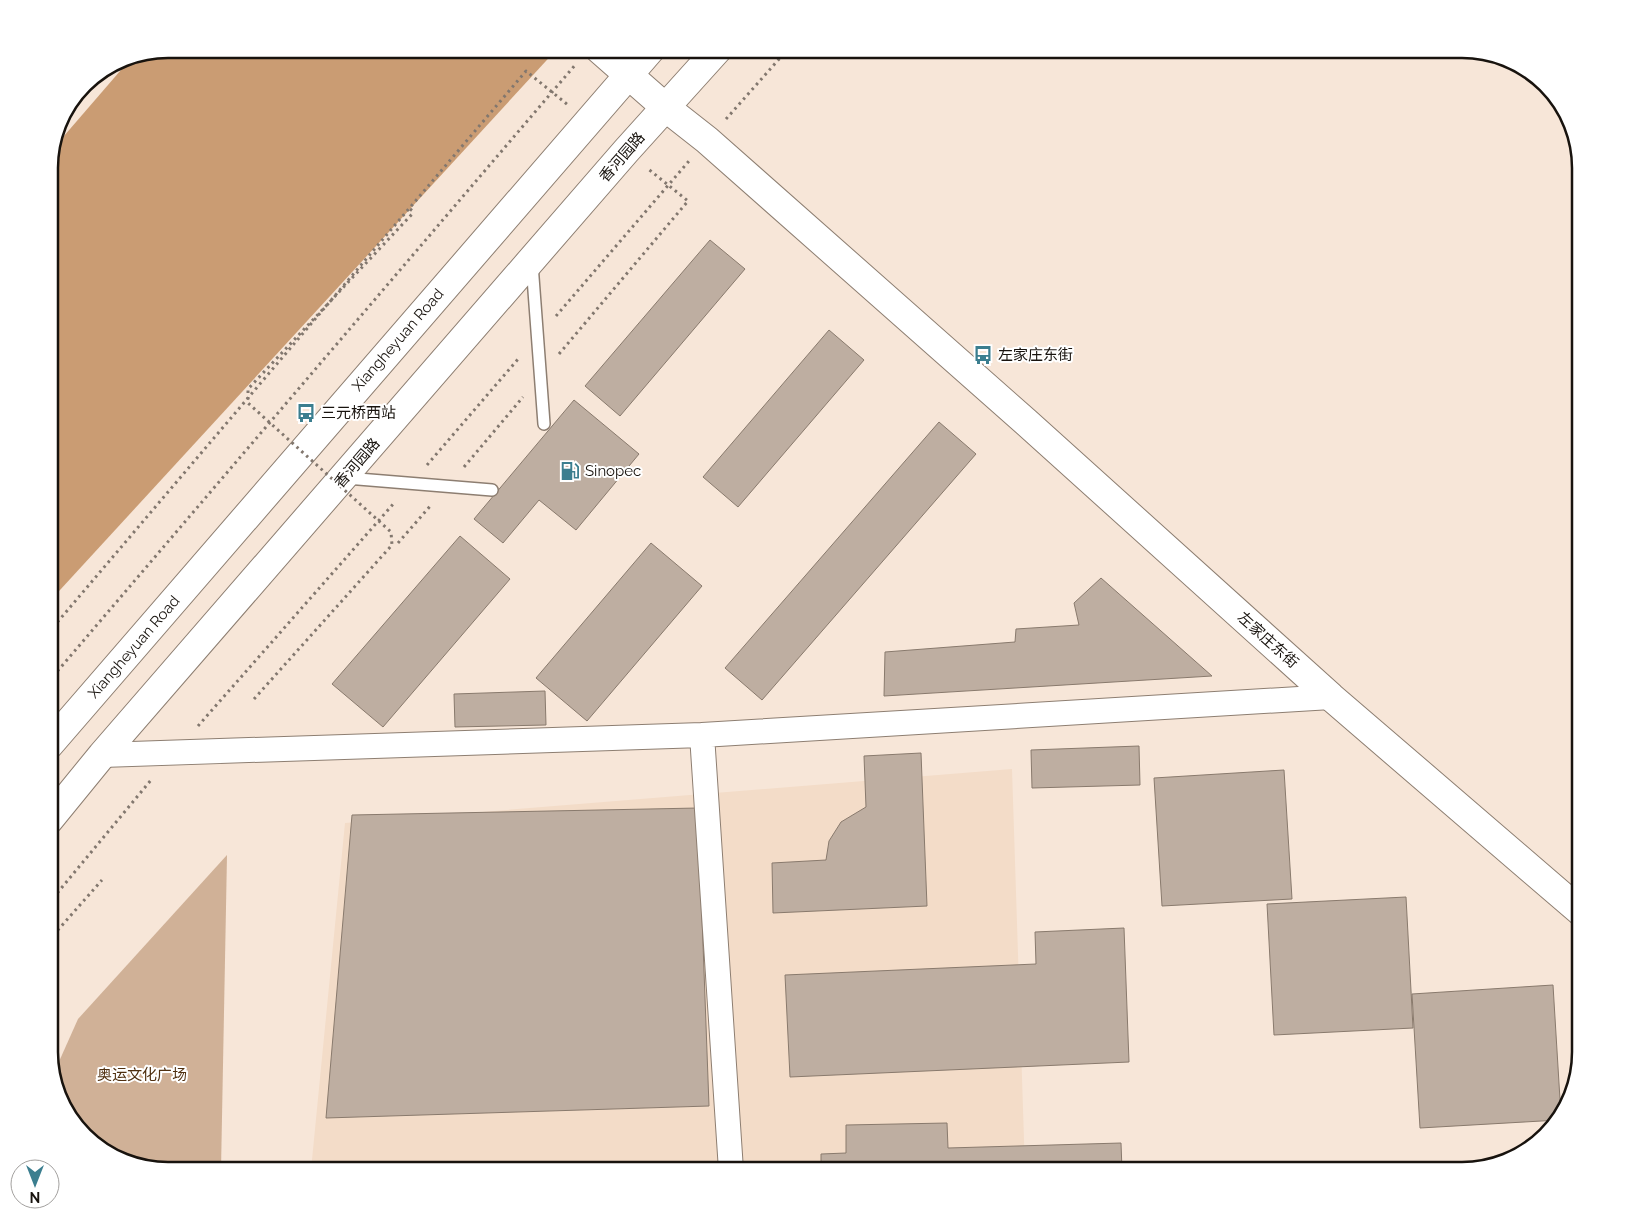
<svg xmlns="http://www.w3.org/2000/svg" width="1630" height="1219" font-family="Raleway,'Noto Sans SC',sans-serif">
  <rect width="100%" height="100%" fill="#f7e6d8"/>
  <path fill="#f3dcc8" d="M1012,769l13,401h-326l-1,-3 -69,3h-318l34,-347z"/>
  <path fill="#d0b197" d="M227,855l-6,315h-53l-39,-6 -34,-19 -34,-41 -8,-29 25,-56z"/>
  <path fill="#ca9c73" d="M168,49h389l-508,553v-442l2,-9 82,-95z"/>
  <path fill="#beaea1" stroke="#897a6d" d="M710,240l35,29 -125,147 -35,-30z
    M829,330l35,30 -126,147 -35,-30z
    M574,400l65,54 -63,76 -37,-30 -36,43 -29,-24z
    M939,422l37,32 -214,246 -37,-32z
    M460,536l50,43 -127,148 -51,-43z
    M651,543l51,43 -115,135 -51,-43z
    M1101,578l111,98 -328,20 1,-44 130,-10 1,-13 63,-4 -5,-22z
    M545,691l1,34 -91,2 -1,-33z
    M1139,746l1,39 -108,3 -1,-38z
    M921,753l6,153 -154,7 -1,-50 54,-3 3,-19 12,-19 25,-15 -2,-51z
    M1284,770l8,129 -130,7 -8,-128z
    M698,808l11,298 -383,12 26,-303z
    M1406,897l7,131 -139,7 -7,-131z
    M1124,928l5,134 -339,15 -5,-102 251,-11 -1,-32z
    M1553,985l8,131 -2,4 -139,8 -8,-134z
    M947,1123l1,25 173,-5 1,27h-301v-16l25,-1v-28z"/>
  <g fill="none" stroke-linecap="round" stroke-linejoin="round">
    <g stroke="#8d7e71" stroke-width="14">
      <path id="service" d="M532,264l12,160
        M346,478l146,12"/>
    </g>
    <g stroke="#8d7e71" stroke-width="26">
      <path id="minor" d="M702,735l29,435
        M102,755l600,-20 629,-38"/>
    </g>
    <g stroke="#8d7e71" stroke-width="30">
      <path id="tertiary" d="M599,49l66,58 42,33 319,282 305,275 250,215"/>
    </g>
    <g stroke="#8d7e71" stroke-width="30">
      <path id="trunk" d="M49,745l602,-696
        M49,820l53,-65 524,-604 92,-102"/>
    </g>
    <path stroke="#82776e" stroke-width="3" stroke-dasharray="2.5 4" stroke-linecap="butt" d="M726,119l62,-70
      M410,209l4,3
      M556,316l133,-155
      M559,354l129,-153 -41,-33
      M427,465l92,-107
      M464,467l59,-70
      M398,543l34,-39
      M49,632l477,-561 42,34
      M49,681l527,-617
      M198,726l197,-224
      M49,903l102,-123
      M49,940l53,-60"/>
    <use href="#service" stroke="#fff" stroke-width="11"/>
    <use href="#minor" stroke="#fff" stroke-width="24"/>
    <use href="#tertiary" stroke="#fff" stroke-width="28"/>
    <use href="#trunk" stroke="#fff" stroke-width="28"/>
    <path stroke="#82776e" stroke-width="3" stroke-dasharray="2.5 4" stroke-linecap="butt" d="M254,699l138,-154 -1,-13 -143,-129v-14l166,-177"/>
  </g>
  <defs>
    <g id="bus-bare" transform="scale(1.5)"><path d="M-5-6H5V4H4V6H2V4H-2V6H-4V4H-5ZM-3.5-4V0h7V-4ZM-3.5 1.2v1.5H-2V1.2ZM2 1.2v1.5H3.5V1.2Z" fill="#3b7e8f" stroke="#fff" stroke-width="2.5" paint-order="stroke"/></g>
    <g id="fuel-bare" transform="scale(1.5)"><path d="M-5.5-6h7V0h2V4h1.3V-2.5L3-4.5l.8-.8L6-3V5H2.5V1h-1V6h-7ZM-4.2-4.7v3.2H.2V-4.7Z" fill="#3b7e8f" stroke="#fff" stroke-width="2.5" paint-order="stroke"/></g>
  </defs>
  <g fill-rule="evenodd">
    <use href="#bus-bare" x="983" y="355"/>
    <use href="#bus-bare" x="306" y="413"/>
    <use href="#fuel-bare" x="570" y="471"/>
  </g>
  <g text-anchor="middle" stroke-width="4" stroke-linejoin="round" paint-order="stroke">
    <g font-size="15" fill="#18130e" stroke="#fff">
      <text transform="translate(622 157) rotate(-49)" y="5">香河园路</text>
      <text transform="translate(398 340) rotate(-49)" y="5">Xiangheyuan Road</text>
      <text transform="translate(357 463) rotate(-49)" y="5">香河园路</text>
      <text transform="translate(1268 640) rotate(42)" y="5">左家庄东街</text>
      <text transform="translate(134 647) rotate(-49)" y="5">Xiangheyuan Road</text>
    </g>
    <g font-size="15" fill="#18130e" stroke="#fff" text-anchor="start">
      <text x="998" y="360">左家庄东街</text>
      <text x="321" y="418">三元桥西站</text>
      <text x="585" y="476">Sinopec</text>
    </g>
    <g font-size="15" fill="#4f2f0f" stroke="#fff">
      <text x="142" y="1080">奥运文化广场</text>
    </g>
  </g>
  <path d="M0 0H1630V1219H0ZM168 58H1462A110 110 0 0 1 1572 168V1052A110 110 0 0 1 1462 1162H168A110 110 0 0 1 58 1052V168A110 110 0 0 1 168 58Z" fill="#fff" fill-rule="evenodd"/>
  <path fill="none" stroke="#18130e" stroke-width="2.5" d="M168 58H1462A110 110 0 0 1 1572 168V1052A110 110 0 0 1 1462 1162H168A110 110 0 0 1 58 1052V168A110 110 0 0 1 168 58Z"/>
  <g transform="translate(35 1184) rotate(180)"><circle r="24" fill="#ffffff" stroke="#a3a19f"/>
  <path d="M0-4L9 19L0 12L-9 19Z" fill="#3b7e8f"/>
  <text y="-8" font-size="14" font-weight="bold" text-anchor="middle" fill="#18130e">N</text>
  </g>
</svg>
